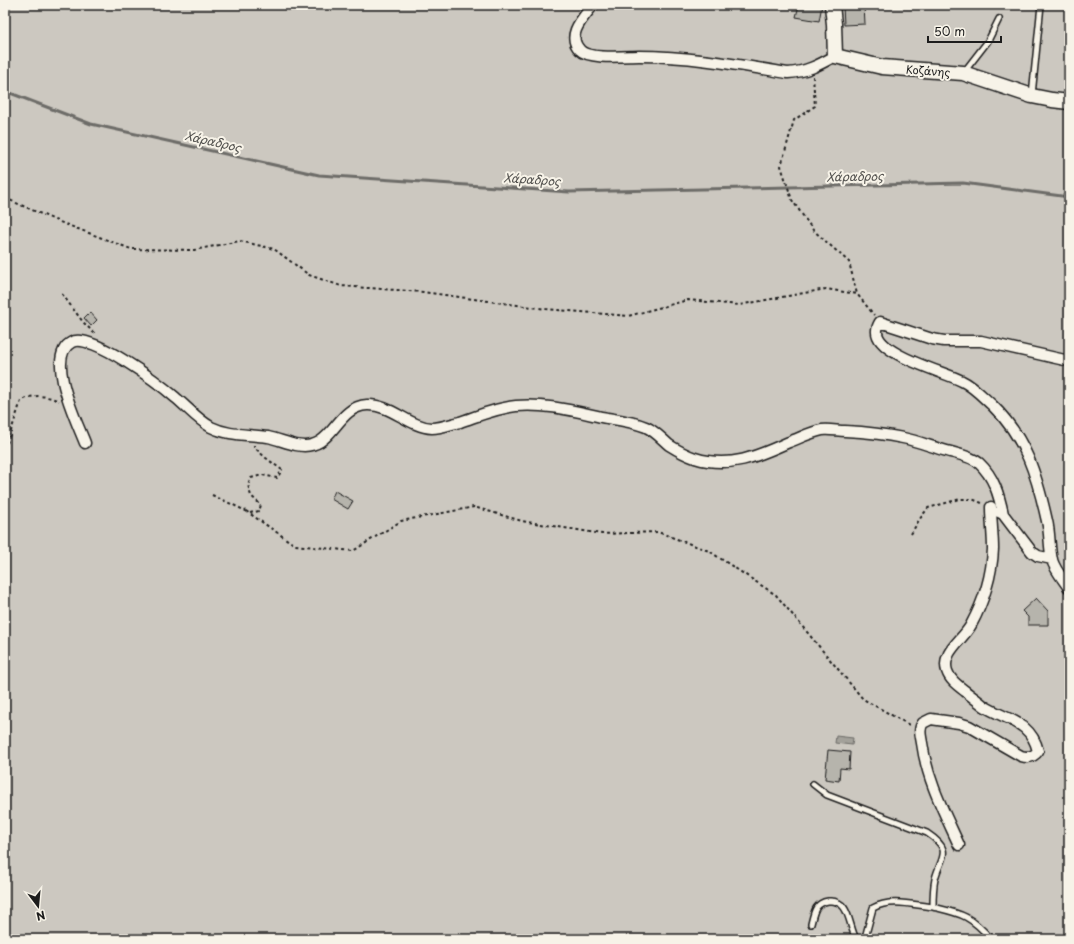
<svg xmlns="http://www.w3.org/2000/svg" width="1074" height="944" font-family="'Playpen Sans',sans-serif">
  <rect width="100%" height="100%" fill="#eae6dc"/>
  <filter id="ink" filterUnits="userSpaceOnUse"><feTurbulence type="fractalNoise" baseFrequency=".025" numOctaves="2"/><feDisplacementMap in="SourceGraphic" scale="8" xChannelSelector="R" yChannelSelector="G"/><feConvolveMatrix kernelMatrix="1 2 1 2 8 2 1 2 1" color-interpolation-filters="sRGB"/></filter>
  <g filter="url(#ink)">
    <path fill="#ccc8c0" stroke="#74726e" d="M5,5h1064v934h-1064z"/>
    <path fill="#a3a19a" stroke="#6d6c68" d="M836,736l17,2 -1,7 -17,-2z"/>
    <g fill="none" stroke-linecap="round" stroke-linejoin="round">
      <path stroke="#6d6c68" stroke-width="3" d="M5,91l86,33 228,51 250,17 394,-9 106,14"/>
    </g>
    <path fill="#b6b4ac" stroke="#1c1c1c" d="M799,5h23l-3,16 -23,-4z
      M864,5l1,19 -21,1 -1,-19z
      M90,312l7,8 -6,6 -7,-8z
      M335,491l18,10 -5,8 -17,-10z
      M1036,598l12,13v14h-20v-8l-6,-6z
      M828,750l22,2 -1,17 -9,-1 -1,13 -14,-2z"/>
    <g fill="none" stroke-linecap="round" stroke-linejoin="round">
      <g stroke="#1c1c1c" stroke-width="8">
        <path id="lane" d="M964,72l24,-31 11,-22
          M1032,95l9,-90
          M813,784l14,11 100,38c27,18 14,23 8,46 -2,9 -2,19 -2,28 29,7 37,8 58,32
          M811,924c3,-12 4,-21 17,-23 22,-2 20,23 28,38
          M863,939l3,-5 7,-26c17,-10 41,-3 60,-1"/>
      </g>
      <g stroke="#1c1c1c" stroke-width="13">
        <path id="street" d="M593,5c-9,12 -28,30 -13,45 9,10 46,6 59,6 50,0 100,9 149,17 18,-1 31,-8 47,-17
          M1069,361l-88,-20h-37l-12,-2 -52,-17c-1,2 -3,5 -3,8 -3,24 68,42 85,51 11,5 21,16 30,24 34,33 45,71 55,116 3,12 2,26 5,39 3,10 11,19 17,28
          M85,443c-8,-21 -41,-87 -13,-101 19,-10 88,42 104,56 12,10 22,22 35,29 18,9 38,7 57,10 9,2 19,6 28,8 38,8 38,-38 71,-40 24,-1 42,22 65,23 9,0 19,-4 28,-6 18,-6 36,-14 56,-16 30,-3 62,6 91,12 13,2 27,4 39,9 9,4 16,12 23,18 8,5 17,10 26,13 35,11 63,-2 94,-16 11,-4 22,-10 33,-12 7,-1 16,1 23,1 19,1 39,3 58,7 15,3 29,9 44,13 10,3 24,5 32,12 15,14 20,32 24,51
          M999,512l4,2 29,38 6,4 14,3
          M959,845c-15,-33 -32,-65 -37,-102 -1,-7 -4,-14 1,-20l8,-4 28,4 10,3 52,30c7,2 13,1 17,-5 -7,-30 -32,-31 -54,-45 -6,-5 -13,-10 -19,-15 -8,-6 -15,-11 -18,-20 -6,-19 16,-31 24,-46 12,-22 21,-50 22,-76 0,-14 -2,-28 -2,-42"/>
      </g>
      <g stroke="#1c1c1c" stroke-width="17">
        <path id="secondary" d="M832,5l2,19 1,32 47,11 81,6 69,23 20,4 17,2"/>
      </g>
      <path stroke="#1c1c1c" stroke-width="2" stroke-dasharray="3 3" stroke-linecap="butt" d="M813,76l2,30 -21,14 -13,46 11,34 21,30 36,32 8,32
        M5,198l52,23 74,28 63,1 46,-9 34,8 35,26 32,11 82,6 123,17 82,7 60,-16 51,5 87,-16 31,5 17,21
        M62,294l21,28 13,13
        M5,449l16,-48c12,-8 27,-5 38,0
        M212,495l34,16
        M246,511l49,34 58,6 48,-30 73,-14 48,14 80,13 56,-2 51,19 67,44 87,104 48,27
        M250,513l9,-2 2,-6 -10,-9 -3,-11 3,-7 11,-3 15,3 5,-8 -16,-12 -12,-11v-2
        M911,534l8,-14 9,-12 32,-9h12l10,4"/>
      <use href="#lane" stroke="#f7f3e8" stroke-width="5"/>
      <use href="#street" stroke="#f7f3e8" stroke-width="10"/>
      <use href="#secondary" stroke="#f7f3e8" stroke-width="14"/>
    </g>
  </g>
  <g text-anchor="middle" stroke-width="4" stroke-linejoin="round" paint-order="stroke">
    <g font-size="11" fill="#1c1c1c" stroke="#f7f3e8">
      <text transform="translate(928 71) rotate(4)" y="4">Κοζάνης</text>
    </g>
    <g font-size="12" font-style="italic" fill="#52514e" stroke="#f7f3e8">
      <text transform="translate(213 142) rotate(13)" y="4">Χάραδρος</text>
      <text transform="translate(855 177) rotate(-1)" y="4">Χάραδρος</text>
      <text transform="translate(532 180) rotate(4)" y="4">Χάραδρος</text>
    </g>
  </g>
  <rect width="1074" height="944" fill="none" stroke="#f7f3e8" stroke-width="20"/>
  <rect x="10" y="10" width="1054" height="924" fill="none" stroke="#1c1c1c" stroke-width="1.5" filter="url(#ink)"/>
  <g transform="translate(38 906) rotate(164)" stroke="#f7f3e8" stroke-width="3" paint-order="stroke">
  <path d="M0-3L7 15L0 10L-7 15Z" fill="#1c1c1c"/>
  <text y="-6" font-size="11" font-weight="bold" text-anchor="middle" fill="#1c1c1c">N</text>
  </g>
  <path d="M928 36v6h73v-6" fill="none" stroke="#1c1c1c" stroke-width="2"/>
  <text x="934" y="36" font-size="12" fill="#1c1c1c" stroke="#f7f3e8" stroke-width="3" paint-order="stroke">50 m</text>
</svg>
